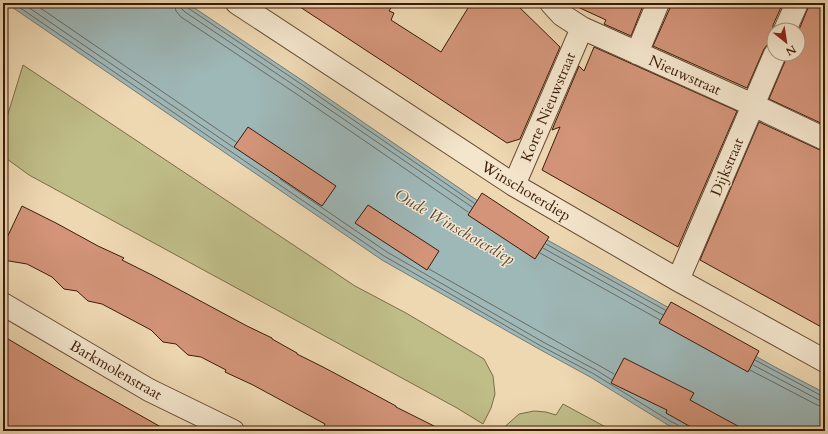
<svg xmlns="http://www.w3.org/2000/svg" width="828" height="434" font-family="Cardo,serif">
  <rect width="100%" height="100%" fill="#eed8b2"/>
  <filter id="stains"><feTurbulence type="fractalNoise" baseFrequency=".005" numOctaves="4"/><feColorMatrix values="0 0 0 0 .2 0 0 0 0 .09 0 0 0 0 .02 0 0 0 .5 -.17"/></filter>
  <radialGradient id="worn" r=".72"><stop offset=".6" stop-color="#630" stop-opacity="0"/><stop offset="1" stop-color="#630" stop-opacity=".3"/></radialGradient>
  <path fill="#bfbd88" stroke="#7e6c48" d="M23,65l332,221 51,27 78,46 9,17 2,18 -4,14 -8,16 -26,-16 -428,-233 -26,-19v-26z
    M563,404l50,27h-113l19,-17 15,-3 12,1 10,3z"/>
  <path fill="#9eb7b7" stroke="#777971" d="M6,3h181l119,80 175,120 294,164 50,26v38h-144l-13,-6 -76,-47 -53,-29 -157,-89z"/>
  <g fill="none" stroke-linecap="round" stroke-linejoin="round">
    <path stroke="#6d6960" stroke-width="1" d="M13,3l371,253 157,90 53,28 76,47c5,3 12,4 12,10
      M22,3l211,144
      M33,3l203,139
      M174,3l2,8 5,6 117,78 170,117
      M180,3l1,5 4,4 116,78 171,117
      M185,3l1,3 2,2 116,78 170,117
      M280,179l107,73 156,90 53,28 16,10
      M546,244l119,66
      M543,248l120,67
      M540,253l120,67
      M429,269l185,105
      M755,360l67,36h3
      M753,365l66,35 6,1
      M750,370l67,35 8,2"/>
  </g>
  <path fill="#d39479" stroke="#3c1b09" d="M294,3h100l-5,8 5,2 -3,7 50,32 30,-49h44l45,44 -40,92 -13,4z
    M569,3h75l-13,33 -27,-12 2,-4z
    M670,3h113l-10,22v6l1,4v7l-6,2 -4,5 -17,39 -94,-42 17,-38z
    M809,3h16v122l-56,-26 17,-40 1,-5h11v-22l10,-24z
    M594,47l143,64 -59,136 -136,-77 18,-43 -8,3 27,-64 5,5z
    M759,122l61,28 5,1v178l-125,-69z
    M248,127l88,59 -14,20 -88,-59z
    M482,193l67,44 -14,22 -67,-44z
    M368,205l71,46 -12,19 -72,-47z
    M22,206l34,17 42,23 26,12 -2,2 30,15 95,51 25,12v1l25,14v1l26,13 32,17 41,22v1l48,24h-122l3,-7 -72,-39 -28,-13 1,-2 -25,-13 -13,-2 -12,-11 -13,-2 -12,-12 -49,-26 -14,-3 -11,-10 -13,-2 -12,-12 -25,-13 -24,-4v-14z
    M671,302l88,49 -11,21 -89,-49z
    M3,336l71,42 94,53h-165z
    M624,358l70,35 -4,7 57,31h-49l-32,-18 1,-3 -56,-27z"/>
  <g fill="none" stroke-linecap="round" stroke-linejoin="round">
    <g stroke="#684a33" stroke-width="24">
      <path id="minor" d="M237,3l277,182 164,95 147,81
        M551,3l11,12 20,13 171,77 72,34
        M785,30l12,-27
        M637,53l21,-50
        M514,185l68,-157
        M678,280l97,-226
        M3,304l146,86 84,41"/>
    </g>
    <use href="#minor" stroke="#f4e6cd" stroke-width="22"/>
  </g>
  <g text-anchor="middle" stroke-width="3" stroke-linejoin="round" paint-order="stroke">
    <g font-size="15" fill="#3c1b09" stroke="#f4e6cd">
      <text transform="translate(685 75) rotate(24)" y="5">Nieuwstraat</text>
      <text transform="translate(548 107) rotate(-67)" y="5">Korte Nieuwstraat</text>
      <text transform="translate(727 167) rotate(-67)" y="5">Dijkstraat</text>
      <text transform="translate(526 191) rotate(31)" y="5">Winschoterdiep</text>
      <text transform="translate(116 370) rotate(30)" y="5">Barkmolenstraat</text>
    </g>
    <g font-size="16" font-style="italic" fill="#594a3d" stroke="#f4e6cd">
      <text transform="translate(455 226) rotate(30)" y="6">Oude Winschoterdiep</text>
    </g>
  </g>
  <rect width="828" height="434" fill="none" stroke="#eed8b2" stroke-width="16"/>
  <rect x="4" y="4" width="820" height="426" fill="none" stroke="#3c1b09" stroke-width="2"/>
  <rect x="8" y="8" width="812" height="418" fill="none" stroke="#3c1b09"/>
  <g transform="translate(786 42) rotate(150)"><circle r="19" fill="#f4e6cd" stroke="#aa957f"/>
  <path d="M0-3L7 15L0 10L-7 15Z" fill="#8f2418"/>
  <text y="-6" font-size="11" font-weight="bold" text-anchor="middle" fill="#3c1b09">N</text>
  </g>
  <rect width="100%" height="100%" filter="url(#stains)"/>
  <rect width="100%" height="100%" fill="url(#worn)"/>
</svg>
